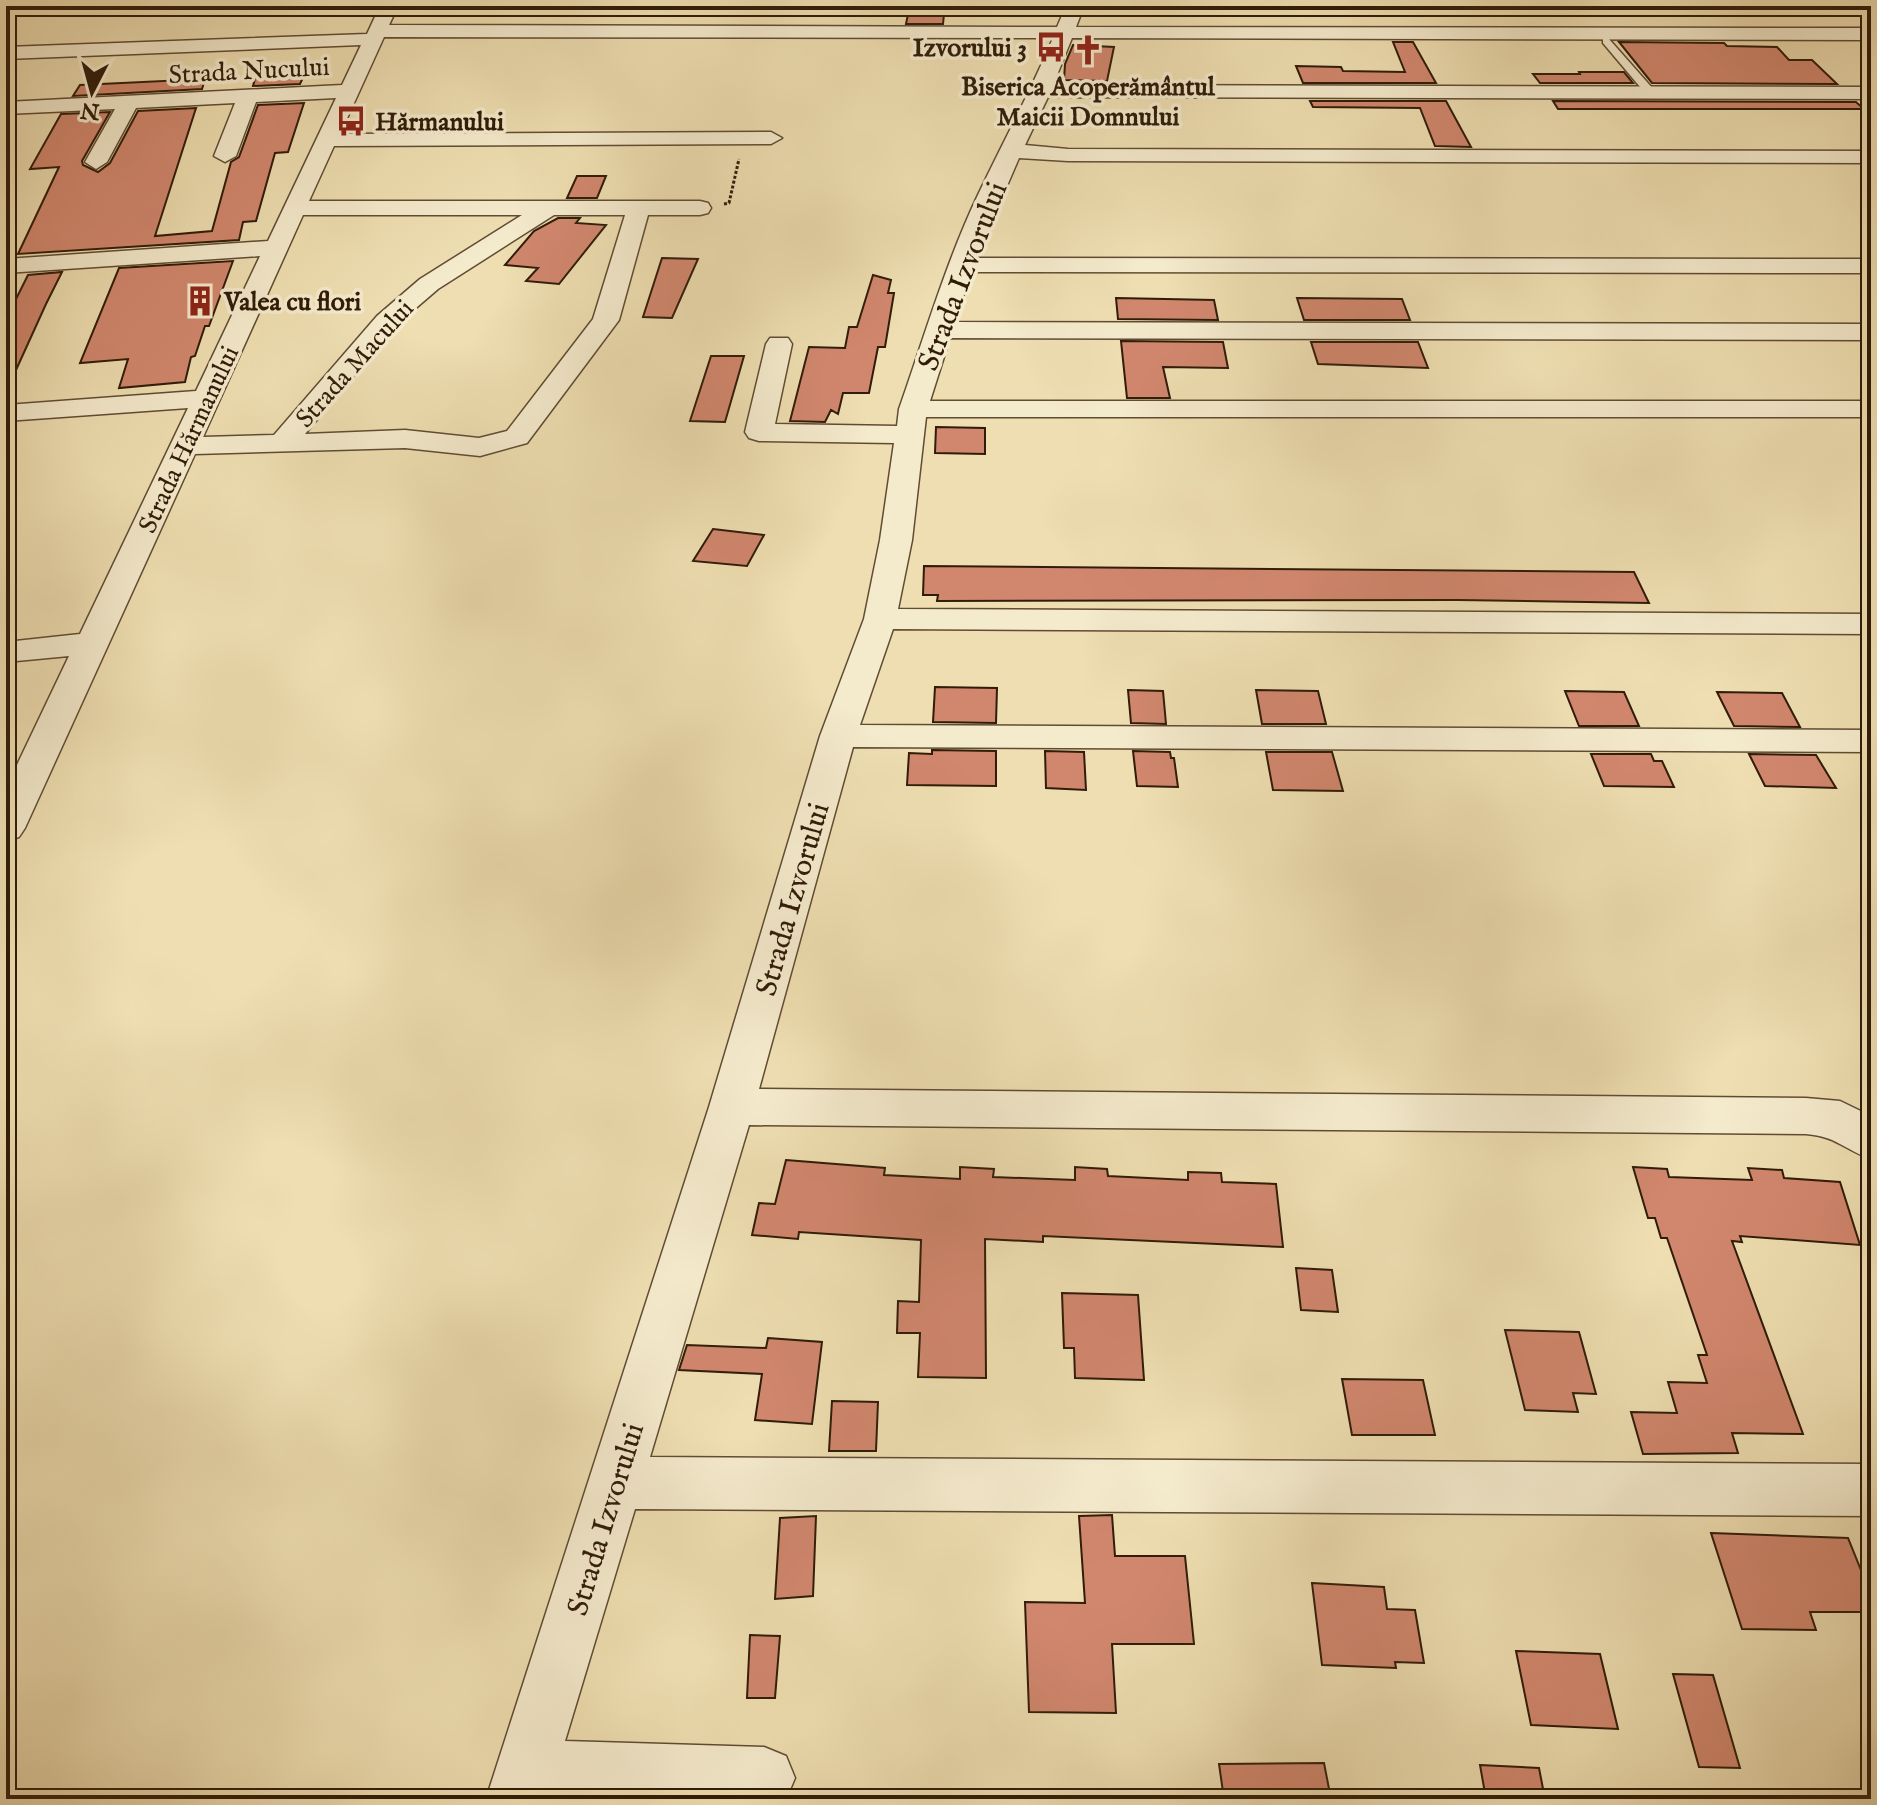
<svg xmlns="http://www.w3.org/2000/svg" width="1877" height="1805" font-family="'IM FELL English',serif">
  <rect width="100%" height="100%" fill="#eedeb1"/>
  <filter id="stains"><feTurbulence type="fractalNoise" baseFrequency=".0025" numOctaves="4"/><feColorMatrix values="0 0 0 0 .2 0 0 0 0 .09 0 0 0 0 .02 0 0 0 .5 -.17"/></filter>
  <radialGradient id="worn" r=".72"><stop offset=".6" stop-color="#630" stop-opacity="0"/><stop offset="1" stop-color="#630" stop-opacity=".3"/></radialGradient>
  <path fill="#d1876e" stroke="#301c09" stroke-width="2" d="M908,14h36l-1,10h-37z
    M1393,42h20l23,41h-133l-7,-17 45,1 2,4 62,1z
    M1619,42l105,1 3,3 50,1 12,13h23l25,24 -185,-1z
    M1073,45l41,2 -7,34 -43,-1 1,-16z
    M307,69l-7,15 -47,2 4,-15z
    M1579,72h45l9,11h-93l-7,-9h47z
    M205,79l-3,10 -129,7 7,-11z
    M1310,101h136l25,46 -36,-1 -15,-38 -107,-1z
    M1553,101l303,1 8,7h-306z
    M304,103l-16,49 -13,1 -19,68 -13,1 -4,18 -221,14 41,-87 -29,2 31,-55 49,-2 -28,49 1,4 15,7 12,-9 28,-52 58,-3 -41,128 57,-5 19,-69 8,-5 19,-52z
    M577,176h29l-9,22h-30z
    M558,218h22l-4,5 30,2 -47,59 -33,-3 12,-13 -33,-3 29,-34z
    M662,258l36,1 -26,59 -29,-1z
    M233,261l-24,65h-4l-10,30 -4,1 -6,25 -66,6 9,-29 -48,4 39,-95z
    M62,272l-16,32 -40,88v-73l22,-44z
    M873,275l18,5 -3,13h6l-9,54h-7l-9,46h-26l-5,21 -7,-4 -6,12 -35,-1 19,-74 36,1 4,-21h8z
    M1116,298l98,2 4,20 -100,-1z
    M1297,298l105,1 8,21h-106z
    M1121,341l102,1 5,26 -65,-1 7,31h-43z
    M1311,342h107l10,26 -110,-4z
    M711,356h33l-19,66 -35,-1z
    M936,427l49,1v26l-50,-1z
    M713,529l51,6 -17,31 -54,-5z
    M924,566l710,6 15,31 -191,-3 -521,1 1,-6h-15z
    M935,687l62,1 -1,35 -63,-1z
    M1128,690l35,1 3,33 -35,-1z
    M1256,690l62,1 8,33h-64z
    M1565,691l59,1 15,34h-60z
    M1717,692l65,1 18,34 -66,-1z
    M932,750l64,1v35l-89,-1 2,-32 23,1z
    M1045,751l39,1 2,38 -40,-2z
    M1133,751l37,1 1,6h3l4,29 -41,-1z
    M1266,752h66l11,39 -70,-1z
    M1591,754h60l3,7h8l12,26 -70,-1z
    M1749,754l67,1 20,33 -71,-2z
    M786,1160l99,8 -1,7 76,4v-12l34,2 -1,8 82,3v-13l32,2 1,7 80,4v-8l33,1 1,9 54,2 7,63 -240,-11v6l-58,-3 1,139 -68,-1 2,-44h-23l1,-32 21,1 2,-62 -122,-8 -1,7 -46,-4 7,-32 16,1z
    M1633,1167l34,2 2,8 83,3 -4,-12 34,2 2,8 56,4 20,63 -120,-9 2,6 -10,-1 71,193 -71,-1 6,20 -95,1 -12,-42 46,1 -9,-31 39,1 -9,-28h9l-40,-117h-6l-6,-20h-7z
    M1296,1268l36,2 6,42 -37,-2z
    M1062,1293l76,2 6,85 -69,-2 -1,-30h-10z
    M1505,1330l74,2 17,62 -23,-1 5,19 -53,-2z
    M768,1338l54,4 -10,82 -57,-4 7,-46 -83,-4 8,-25 79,3z
    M1342,1379l81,1 12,55h-83z
    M832,1401l46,1 -2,49h-47z
    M1112,1515l3,41h70l9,88h-82l4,69 -87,-1 -4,-110 60,1 -6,-87z
    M816,1516l-3,80 -38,3 5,-81z
    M1711,1533l137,5 23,57v17h-61l6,18 -74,-1z
    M1312,1583l72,4 3,22 28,1 9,53 -29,-1 1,6 -74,-3z
    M750,1635l30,1 -5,62h-28z
    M1516,1651l84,3 18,75 -87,-4z
    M1673,1674l40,1 27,93 -41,-1z
    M1324,1763l7,36h-107l-5,-35z
    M1480,1765l59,3 6,31h-59z"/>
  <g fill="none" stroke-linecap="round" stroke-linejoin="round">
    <g stroke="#604c33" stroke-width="3">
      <path id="service" d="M1603,39h6l45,51v4h-8l-43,-51z"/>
    </g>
    <g stroke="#604c33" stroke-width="3">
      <path id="minor" d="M6,6h79l-9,5 -70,3z
        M380,6h18l-9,19 668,2 9,-21h18l-8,21 795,1v12l-799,-2 -19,47 818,2v12l-823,-2 -23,48 43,4 803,2v12l-803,-2 -49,-3 -43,100 895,1v14l-900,-1 -16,50 916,2v16l-921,-2 -20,63h941v16h-945l-14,123 -14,69 973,5v20l-978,-5 -33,96 1011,5v22l-1018,-5 -94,342 1047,9 34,3 31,15v43c-28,-10 -33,-22 -65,-25l-1057,-9 -99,332 1221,7v52l-1236,-7 -70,232 199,6 22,9 9,22 -9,21h-300l223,-692 111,-371 44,-117 16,-79 14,-97 -135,-2 -10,-3 -4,-6 21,-88 4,-6h18l4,6 -17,80 122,2 2,-17c25,-71 46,-144 78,-212 25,-53 53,-104 76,-159l-669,-1 -44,97 431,-2 11,6 -11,6 -437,2 -25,55h391l8,2 3,5 -3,5 -8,2h-52l-29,105 -92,123 -47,13 -75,-8 -210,6 -170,374 -6,9 -13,4v-53l63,-132 -63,6v-20l74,-8 108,-226 -182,13v-16l190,-14 64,-135 -254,17v-14l262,-18 68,-143 -80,4 -20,54 -11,6 -11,-6 21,-53 -99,5 -29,54 -11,7 -11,-7 30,-53 -109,5v-12l336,-17 19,-40 -355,14v-12l361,-13zM303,215h219l-102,64 -43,37 -103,119 -71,2zM554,215h71l-32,104 -86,112 -28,7 -74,-8 -100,4 90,-108 43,-37z"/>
    </g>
    <path stroke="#301c09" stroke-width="3" stroke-dasharray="3 2" stroke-linecap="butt" d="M724,204l5,-1 10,-44"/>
    <use href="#service" fill="#f4eacc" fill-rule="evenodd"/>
    <use href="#minor" fill="#f4eacc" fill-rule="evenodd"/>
  </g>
  <defs>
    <g id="bus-bare" transform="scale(2.4)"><path d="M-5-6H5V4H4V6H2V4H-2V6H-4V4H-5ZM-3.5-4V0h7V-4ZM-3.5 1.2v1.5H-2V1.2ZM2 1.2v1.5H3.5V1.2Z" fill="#8f2418" stroke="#f4eacc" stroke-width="2.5" paint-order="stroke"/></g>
    <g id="church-bare" transform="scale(2.4)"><path d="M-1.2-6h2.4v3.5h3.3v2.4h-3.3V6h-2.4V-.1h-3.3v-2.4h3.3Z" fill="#8f2418" stroke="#f4eacc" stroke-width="2.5" paint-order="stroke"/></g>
    <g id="building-bare" transform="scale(2.4)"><path d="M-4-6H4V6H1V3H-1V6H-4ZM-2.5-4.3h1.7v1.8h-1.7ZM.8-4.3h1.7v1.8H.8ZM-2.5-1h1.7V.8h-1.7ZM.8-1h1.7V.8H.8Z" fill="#8f2418" stroke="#f4eacc" stroke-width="2.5" paint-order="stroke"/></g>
  </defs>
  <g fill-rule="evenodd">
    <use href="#bus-bare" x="1051" y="47"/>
    <use href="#church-bare" x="1088" y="50"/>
    <use href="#bus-bare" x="351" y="121"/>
    <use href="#building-bare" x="200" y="301"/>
  </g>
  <g text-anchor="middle" stroke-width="7" stroke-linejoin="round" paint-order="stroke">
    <g font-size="26" font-weight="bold" fill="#301c09" stroke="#f4eacc" text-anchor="start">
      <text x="1027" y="56" text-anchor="end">Izvorului 3</text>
      <text x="1088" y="95" text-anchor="middle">Biserica Acoperământul<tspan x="1088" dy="30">Maicii Domnului</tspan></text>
      <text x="375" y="130">Hărmanului</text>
      <text x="224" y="310">Valea cu flori</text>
    </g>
    <g font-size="26" fill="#301c09" stroke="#f4eacc">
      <text transform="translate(249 70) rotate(-3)" y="9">Strada Nucului</text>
      <text transform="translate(354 363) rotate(-48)" y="9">Strada Macului</text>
      <text transform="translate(188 439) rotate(-65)" y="9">Strada Hărmanului</text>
    </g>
    <g font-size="30" fill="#301c09" stroke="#f4eacc">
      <text transform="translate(962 276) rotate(-69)" y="10">Strada Izvorului</text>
      <text transform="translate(792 899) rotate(-74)" y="10">Strada Izvorului</text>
      <text transform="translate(605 1519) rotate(-73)" y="10">Strada Izvorului</text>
    </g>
  </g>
  <rect width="1877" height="1805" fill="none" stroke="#eedeb1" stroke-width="32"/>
  <rect x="8" y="8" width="1861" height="1789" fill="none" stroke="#301c09" stroke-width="4"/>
  <rect x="16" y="16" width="1845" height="1773" fill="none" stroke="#301c09" stroke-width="2"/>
  <g transform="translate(92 92) rotate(186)" stroke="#f4eacc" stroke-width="6" paint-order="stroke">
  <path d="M0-6L14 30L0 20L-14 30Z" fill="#301c09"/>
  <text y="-12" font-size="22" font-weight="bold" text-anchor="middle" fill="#301c09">N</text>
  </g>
  <rect width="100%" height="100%" filter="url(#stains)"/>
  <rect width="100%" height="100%" fill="url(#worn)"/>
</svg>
